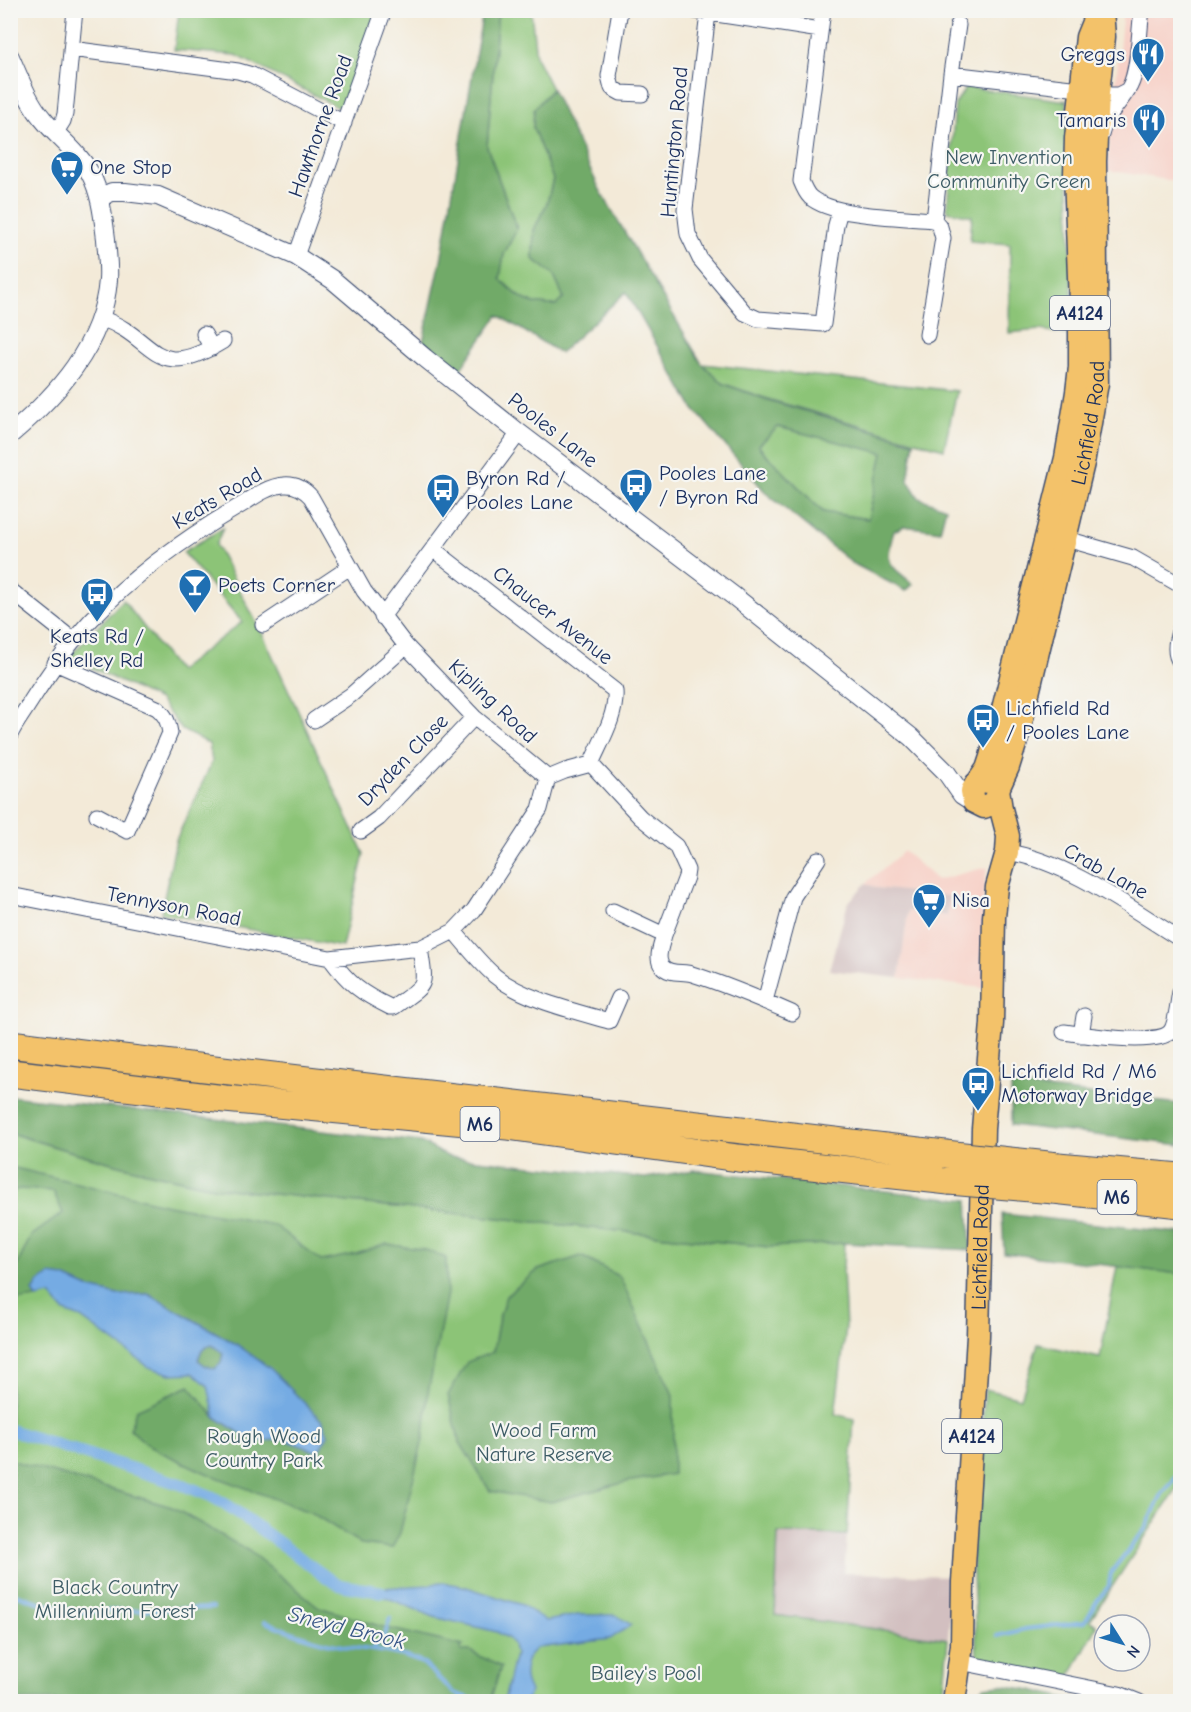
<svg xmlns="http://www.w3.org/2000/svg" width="1191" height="1712" font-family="'Comic Neue',sans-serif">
  <rect width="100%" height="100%" fill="#f6f6f2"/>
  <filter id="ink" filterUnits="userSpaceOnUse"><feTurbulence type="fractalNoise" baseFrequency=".0167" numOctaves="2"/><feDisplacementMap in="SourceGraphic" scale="12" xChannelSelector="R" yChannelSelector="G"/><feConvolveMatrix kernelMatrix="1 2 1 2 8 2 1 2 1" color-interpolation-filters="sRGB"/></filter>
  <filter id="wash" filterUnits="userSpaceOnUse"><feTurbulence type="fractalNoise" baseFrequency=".008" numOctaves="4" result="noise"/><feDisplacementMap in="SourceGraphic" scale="24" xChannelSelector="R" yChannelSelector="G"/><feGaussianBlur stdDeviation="1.35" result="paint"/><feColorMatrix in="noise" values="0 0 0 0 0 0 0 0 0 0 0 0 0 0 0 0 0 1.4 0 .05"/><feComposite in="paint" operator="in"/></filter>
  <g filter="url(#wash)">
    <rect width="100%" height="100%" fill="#f3ead8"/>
    <path fill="#f7d1c8" d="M1123,11h57v171l-73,-12z
      M904,851l33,29 50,-13 -4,30 1,91 -85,-10 9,-67 39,5 2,-20 -73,-8 -10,-5z"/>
    <path fill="#d2bfc0" d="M866,883l10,5 73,8 -2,20 -39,-5 -9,67 -70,-8 19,-67z
      M777,1533l70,2 -3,38 109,3 -5,63 -173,-24z"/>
    <path fill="#8cc477" stroke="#547a6a" stroke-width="1.5" d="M179,11h198l-36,98 -105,-54 -62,-5z
      M498,11h33l5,46 16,32 -18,20 -1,19 20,51 -6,24 -13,27 -1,29 20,15 11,24 -8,7c-31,0 -35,-6 -57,-26l5,-25 13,-25 -30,-82z
      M966,87l101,14 6,234 -33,-5 -31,3 1,-89 -40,-3 2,-25 -25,-5 8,-107z
      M702,364l255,27 -13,58 -173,-49 -47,-16z
      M778,427l106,26 -16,66 -45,-7 -63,-64 -1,-3z
      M223,528l-7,17 47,90 101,219 -22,93 -181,-34 15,-73 36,-78 -3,-18 -27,-14 -23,-30 -90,-43 54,-57 55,71 64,-49 -59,-70z
      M10,1133c69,22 138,41 209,55l550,59 75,-4 -1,28 3,56 -11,87 19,5 -7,116 -69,-2 -3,82 173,24 -5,62h-932z
      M1117,1266l63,8v210l-90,136 7,6 -28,52 -80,-14 -12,-6 -5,-104 13,-165 36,9 17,-54 62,14z"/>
    <path fill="#71aa68" stroke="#466c63" stroke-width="1.5" fill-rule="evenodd" d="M483,11h15l-11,136 30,82 -13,25 -4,25c21,20 26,26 56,26l8,-7 -11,-24 -20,-15 1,-29 13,-27 6,-24 -20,-51 1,-19 18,-20 48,101 102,174 22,20 47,17 143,41 -6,38 11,18 27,10 -6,23 -36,-5 -10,5c-10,33 -6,32 19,53l-7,7 -54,-28 -85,-69 -74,-86 -67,-116 -66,61 -62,-38 -40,58 -36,-27 19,-86zM778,427l105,26 -15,66 -45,-7 -63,-64 -1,-3z
      M1011,1085l169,19v41l-169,-20z
      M10,1096l411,46 28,15 196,21 49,-8 274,30 3,50 -127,-7 -75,4 -550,-59c-71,-14 -140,-33 -208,-55z
      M11,1167l152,37 111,21 47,36 35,-7 30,-10 40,6 20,8 1,35 -19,100 -4,42 -24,98 -8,15 -31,-4 -49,-31 -106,-40 -56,-26 -20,-18 6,-19 53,-24 26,31 31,20 17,4 20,-2 35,13 -82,-108 -88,-50 -31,1 -31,-8 -22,-10 -31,14 4,7 -21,3 -3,-27 18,-38 32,-23 -10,-22 -35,-2 -7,3z
      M1002,1214l178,19v41l-176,-21z
      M581,1256l39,21 53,118v79l-47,8 -75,20 -61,-11 -31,-50 -11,-46 19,-33 26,-10 6,-34 7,-22 32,-26z
      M212,1345l11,7 -2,11 -6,6 -9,-3 -8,-5c2,-9 5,-14 14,-16z
      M10,1460l162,47 77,44 70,56 64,20 80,19 -3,3 1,2h9l31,16 -11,34h-479z
      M1000,1685l32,5 46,11h-110l16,-14z"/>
    <path fill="#74abe3" stroke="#486da0" stroke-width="1.5" fill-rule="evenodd" d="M50,1275l14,2 22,10 31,8 31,-1 88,50 35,25 52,53 5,13 -10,17 -35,-13 -20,2 -17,-4 -31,-20 -7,-31 -15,-13 -23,1 -21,-7 -68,-49 -16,-6 -15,-17 -13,3 -4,-6 6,-10zM212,1345l11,8 -2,10 -6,6 -9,-3 -8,-6c2,-8 5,-13 14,-15z
      M440,1582l23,4 59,19 24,16 32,-6h38l15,10 -21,14 -74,9c-12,10 -15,31 -6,43l-3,10h-23l11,-47 -2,-10 -5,-6 -11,-6 -24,-6 -39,-9 -68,-28 64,-4z"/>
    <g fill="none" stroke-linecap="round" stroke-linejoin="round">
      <path stroke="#74abe3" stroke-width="4" d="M10,1592l25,9 42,11 136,-4
        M265,1622c19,7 38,15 58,20 33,9 70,6 101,22l30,29 25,9
        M997,1636l28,-7 60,-7 12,-21 12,-15 2,-14 35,-44 16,-34 9,-10 9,-15
        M372,1650l13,-15 5,-17"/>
      <path stroke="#74abe3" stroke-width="12" d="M10,1430l170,54 31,12 19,11 99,72 11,6 42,7"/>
    </g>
  </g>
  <g filter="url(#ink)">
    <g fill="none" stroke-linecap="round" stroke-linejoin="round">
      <g stroke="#3b4b70" stroke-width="17">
        <path id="minor" d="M620,10l-11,66 3,12 9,5 21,1
          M690,10l130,20
          M823,10l-22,171c2,5 5,12 9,16 23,20 93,20 124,23
          M708,13l-23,196 3,25 12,25 45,54 13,6 65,5 13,-99 4,-14
          M71,49l167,22 14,4 92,48
          M951,74l120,14 39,7h8l8,-4
          M56,132l7,-11 2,-7 10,-104
          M1101,135c4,-20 20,-32 29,-49 9,-17 9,-56 12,-76
          M296,256l88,-246
          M100,318c58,19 51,67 123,23
          M204,334l8,14
          M927,335l16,-97 -3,-11 -6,-7 17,-146 7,-49
          M1056,536l77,22 47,27
          M433,549l182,142c2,24 -14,50 -24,73l49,53 36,29 11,24 -1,7 -22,58
          M10,590l63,50
          M382,617l137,-184
          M263,625l87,-58
          M1180,629c-4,11 -7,24 0,33
          M55,663l102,45c9,8 11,13 13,25l-43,98 -30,-16
          M314,720l37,-25 55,-49
          M10,735c5,-11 13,-21 19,-31 19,-30 38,-58 62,-84 44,-47 97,-84 152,-116 12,-8 26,-18 41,-19 11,-1 20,4 27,12l53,94 42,55 68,71 74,61 17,-7 26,-7
          M361,831l18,-13 95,-101
          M1007,852c58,8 123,56 173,87
          M10,895l320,63 90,-10 34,-17 20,-21 66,-101 8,-31
          M613,911l51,24c-2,9 -9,23 -2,31 7,9 21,5 30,8 35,11 68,25 100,39
          M454,931c13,16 26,32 41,45 28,23 79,35 114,45l10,-23
          M330,958c19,26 31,35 60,49h4c34,-25 32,-18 26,-59
          M765,1001l28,-104 25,-38
          M1064,1032c20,3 93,14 106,0 6,-6 8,-31 10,-40
          M1081,1035l3,-19
          M960,1662l159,32 20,8"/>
      </g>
      <g stroke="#3b4b70" stroke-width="20">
        <path id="tertiary" d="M10,57c9,20 18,45 32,61 15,19 36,33 48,55 11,21 13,43 16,66 1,14 3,28 2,41 -5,65 -51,115 -98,155
          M100,197l12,-5h13l33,4 138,60 37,24 92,78 94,75 216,164 176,140 35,35 16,23 14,9"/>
      </g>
      <g stroke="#3b4b70" stroke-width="25">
        <g id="primary">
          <path d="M978,782l9,-13 4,-12 75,-299 11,-66 3,-25v-65l-5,-128 1,-36 11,-101 11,-27"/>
          <path id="s1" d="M998,789l10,-22 10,-32 65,-272 14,-80 -2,-222 3,-68 6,-56 -2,-27"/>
          <path id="s2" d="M954,1702l8,-57 1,-63 15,-246 5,-207 9,-106 2,-106 3,-30 10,-35 1,-16 -7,-27 -3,-20 -5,-6 -10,-2 -7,3 -4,7 2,11 10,5 10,-4 4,-9"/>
        </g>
      </g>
      <g stroke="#3b4b70" stroke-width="29">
        <path id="motorway" d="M10,1044c312,40 624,72 935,110
          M10,1073l215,26 282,27 231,32 211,23
          M1058,1166l122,11
          M1054,1190l126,14"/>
      </g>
      <use href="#minor" stroke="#fff" stroke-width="15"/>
      <use href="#tertiary" stroke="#fff" stroke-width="18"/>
      <use href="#primary" stroke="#f3c26a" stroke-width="22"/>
      <use href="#motorway" stroke="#f3c26a" stroke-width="27"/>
      <g stroke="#3b4b70" stroke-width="29" stroke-linecap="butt">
        <path id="motorway-bridge" d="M945,1154l113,12
          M949,1181l105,9"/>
      </g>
      <use href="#motorway-bridge" stroke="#f3c26a" stroke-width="27"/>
    </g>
  </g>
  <defs>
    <g id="restaurant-pin" transform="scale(1.725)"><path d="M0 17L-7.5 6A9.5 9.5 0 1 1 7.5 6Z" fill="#1f6fb2" stroke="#f6f6f2"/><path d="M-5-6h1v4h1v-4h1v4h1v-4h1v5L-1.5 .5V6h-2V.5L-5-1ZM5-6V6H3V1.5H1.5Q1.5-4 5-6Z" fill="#fff"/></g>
    <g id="supermarket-pin" transform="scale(1.725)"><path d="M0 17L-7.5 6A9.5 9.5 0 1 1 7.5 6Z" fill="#1f6fb2" stroke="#f6f6f2"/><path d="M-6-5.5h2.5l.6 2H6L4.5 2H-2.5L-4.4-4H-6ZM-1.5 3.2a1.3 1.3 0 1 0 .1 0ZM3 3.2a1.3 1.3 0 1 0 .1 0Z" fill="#fff"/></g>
    <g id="bus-pin" transform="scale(1.725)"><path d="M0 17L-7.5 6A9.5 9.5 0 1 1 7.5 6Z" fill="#1f6fb2" stroke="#f6f6f2"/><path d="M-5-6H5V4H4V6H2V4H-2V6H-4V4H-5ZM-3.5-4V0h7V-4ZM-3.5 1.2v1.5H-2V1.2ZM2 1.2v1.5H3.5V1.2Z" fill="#fff"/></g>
    <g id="bar-pin" transform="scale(1.725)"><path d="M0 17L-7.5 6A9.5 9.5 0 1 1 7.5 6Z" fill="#1f6fb2" stroke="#f6f6f2"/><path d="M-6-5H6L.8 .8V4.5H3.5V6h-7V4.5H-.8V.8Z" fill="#fff"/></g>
  </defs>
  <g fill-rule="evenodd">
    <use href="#restaurant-pin" x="1148" y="54"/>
    <use href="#restaurant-pin" x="1149" y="120"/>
    <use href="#supermarket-pin" x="67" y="167"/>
    <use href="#bus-pin" x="636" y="485"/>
    <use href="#bus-pin" x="443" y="490"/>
    <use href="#bar-pin" x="195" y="585"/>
    <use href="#bus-pin" x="97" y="594"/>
    <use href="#bus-pin" x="983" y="720"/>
    <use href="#supermarket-pin" x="929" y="900"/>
    <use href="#bus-pin" x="978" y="1083"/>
  </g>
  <g text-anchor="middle" stroke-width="4.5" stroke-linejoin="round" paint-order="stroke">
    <g fill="#f6f6f2" stroke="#5d6b8a" stroke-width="1.5">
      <rect x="1050" y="296" width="60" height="34" rx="4.5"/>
      <rect x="460.5" y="1107" width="39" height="34" rx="4.5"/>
      <rect x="1097.5" y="1180" width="39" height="34" rx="4.5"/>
      <rect x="942" y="1419" width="60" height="34" rx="4.5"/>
    </g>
    <g font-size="20" font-weight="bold" fill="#1b2f5e">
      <text x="1080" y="320">A4124</text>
      <text x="480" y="1131">M6</text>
      <text x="1117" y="1204">M6</text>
      <text x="972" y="1443">A4124</text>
    </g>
    <g font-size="21" fill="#1b2f5e" stroke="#f6f6f2" text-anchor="start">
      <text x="1125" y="61" text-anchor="end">Greggs</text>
      <text x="1126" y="127" text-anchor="end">Tamaris</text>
      <text x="90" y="174">One Stop</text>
      <text x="659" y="480">Pooles Lane<tspan x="659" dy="24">/ Byron Rd</tspan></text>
      <text x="466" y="485">Byron Rd /<tspan x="466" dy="24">Pooles Lane</tspan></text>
      <text x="218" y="592">Poets Corner</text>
      <text x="97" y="643" text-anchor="middle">Keats Rd /<tspan x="97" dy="24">Shelley Rd</tspan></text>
      <text x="1006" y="715">Lichfield Rd<tspan x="1006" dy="24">/ Pooles Lane</tspan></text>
      <text x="952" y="907">Nisa</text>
      <text x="1001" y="1078">Lichfield Rd / M6<tspan x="1001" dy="24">Motorway Bridge</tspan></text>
    </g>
    <g font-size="21" fill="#1b2f5e" stroke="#f6f6f2">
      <text transform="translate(320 126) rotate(-70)" y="7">Hawthorne Road</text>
      <text transform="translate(674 142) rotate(-85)" y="7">Huntington Road</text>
      <text dy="7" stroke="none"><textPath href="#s1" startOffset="378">Lichfield Road</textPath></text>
      <text transform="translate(553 430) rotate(38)" y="7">Pooles Lane</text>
      <text transform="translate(217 498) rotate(-31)" y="7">Keats Road</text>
      <text transform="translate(553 615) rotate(38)" y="7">Chaucer Avenue</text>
      <text transform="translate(493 701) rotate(43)" y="7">Kipling Road</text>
      <text transform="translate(403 760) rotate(-46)" y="7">Dryden Close</text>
      <text transform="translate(1106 871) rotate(29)" y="7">Crab Lane</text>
      <text transform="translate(174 906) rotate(11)" y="7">Tennyson Road</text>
      <text dy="7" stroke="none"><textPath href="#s2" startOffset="456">Lichfield Road</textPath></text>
    </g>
    <g font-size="21" fill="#3d5c66" stroke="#f6f6f2">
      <text x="1009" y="164">New Invention<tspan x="1009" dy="24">Community Green</tspan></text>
      <text x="544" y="1437">Wood Farm<tspan x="544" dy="24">Nature Reserve</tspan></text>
      <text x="264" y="1443">Rough Wood<tspan x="264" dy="24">Country Park</tspan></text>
      <text x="115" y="1594">Black Country<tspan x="115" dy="24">Millennium Forest</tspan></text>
      <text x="646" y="1680">Bailey's Pool</text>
    </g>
    <g font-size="22" font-style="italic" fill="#365486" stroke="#f6f6f2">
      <text transform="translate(347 1627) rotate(14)" y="8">Sneyd Brook</text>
    </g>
  </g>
  <rect width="1191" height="1712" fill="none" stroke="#f6f6f2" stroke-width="36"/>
  <g transform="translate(1122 1643) rotate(127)"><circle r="28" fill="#f6f6f2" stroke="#9ea6b7" stroke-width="1.5"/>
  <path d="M0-4.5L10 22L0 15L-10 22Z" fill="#1f6fb2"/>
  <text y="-9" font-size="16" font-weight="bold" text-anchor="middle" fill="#1b2f5e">N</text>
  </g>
</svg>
